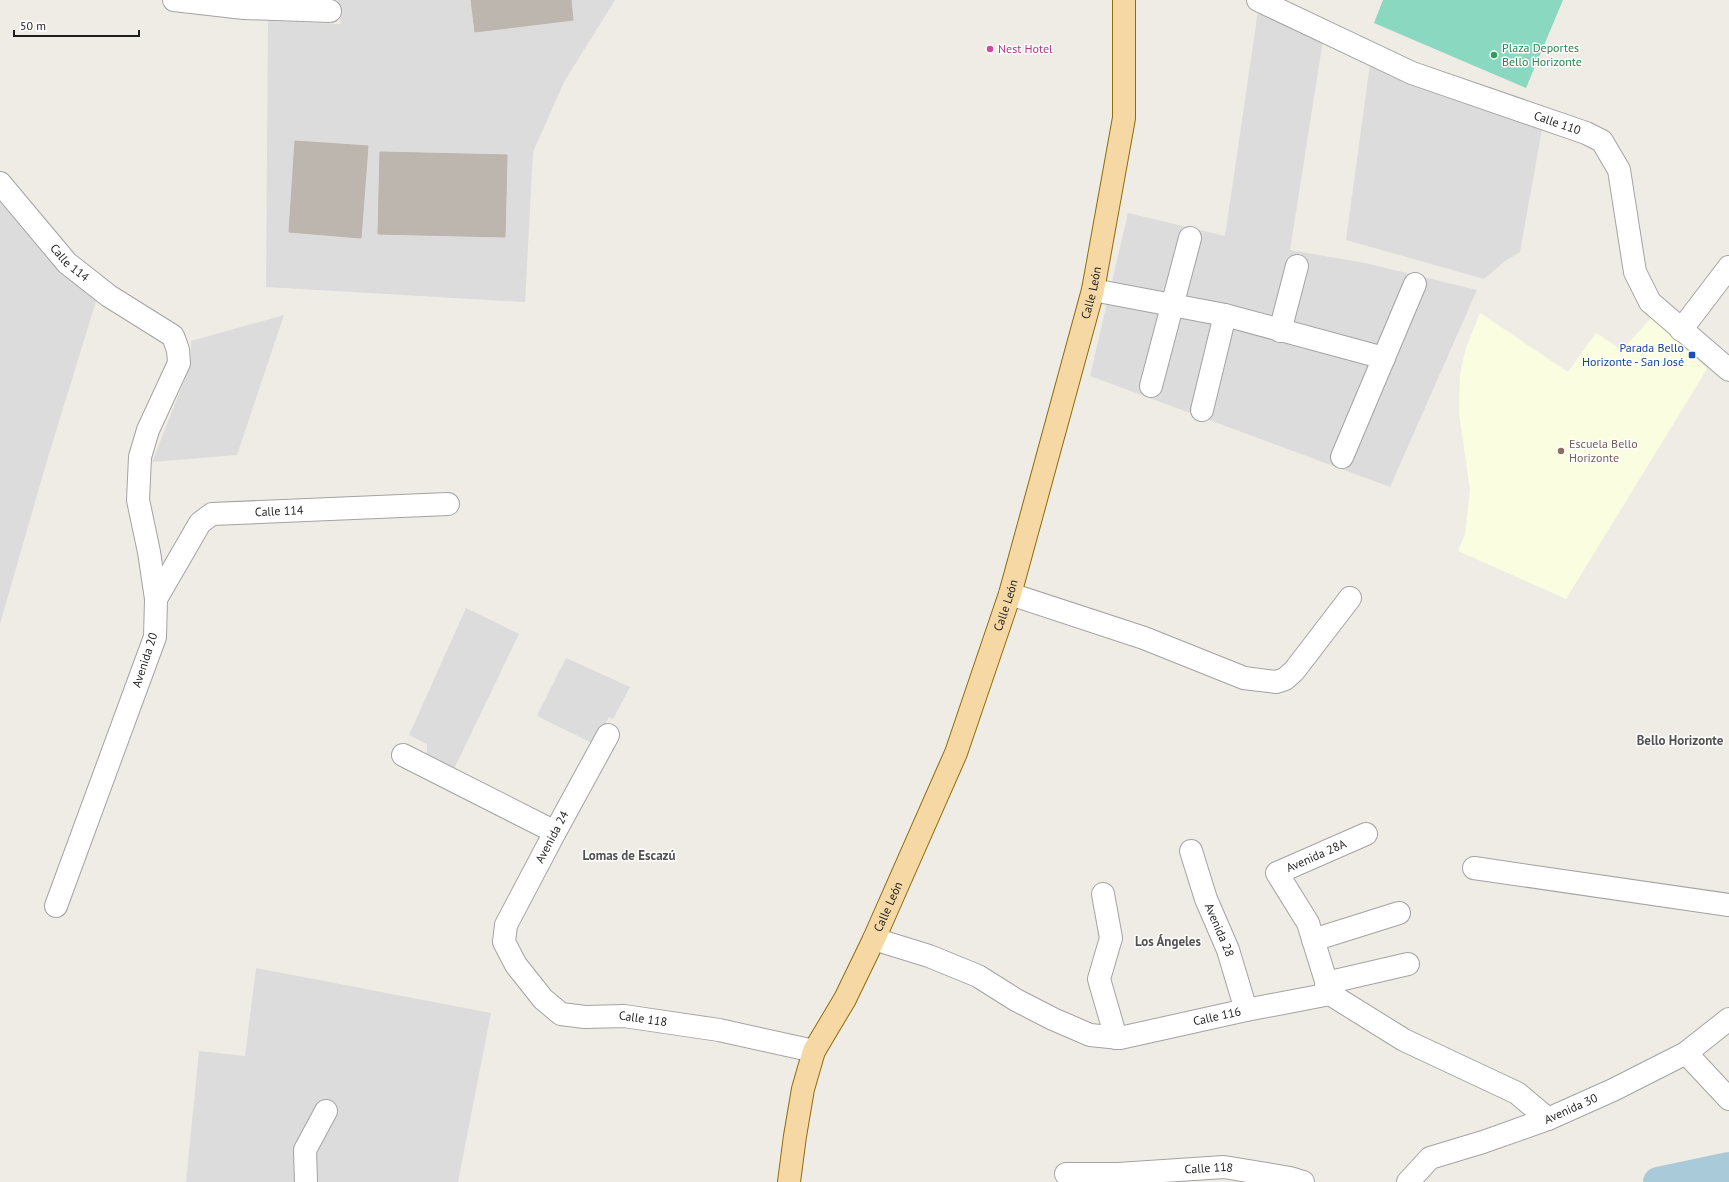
<svg xmlns="http://www.w3.org/2000/svg" width="1729" height="1182" font-family="'PT Sans',sans-serif">
  <rect width="100%" height="100%" fill="#efece5"/>
  <path fill="#dddcdc" d="M337,0h278l-51,82 -31,70 -8,150 -259,-15 2,-266 73,3z
    M1258,11l65,29 -33,210 75,13 112,27 -87,197 -300,-111 38,-163 97,23z
    M1370,64l172,65 -22,123 -16,10 -20,17 -138,-39z
    M0,202l19,22 11,9 66,68 -50,163 -46,160z
    M284,315l-47,140 -85,7 39,-98v-23z
    M466,608l53,26 -67,139 -29,-14 4,-7v-8l-18,-9z
    M566,658l64,29 -17,32 -4,-2 -15,27 -57,-28z
    M256,968l235,45 -33,169h-272l13,-131 46,5z"/>
  <path fill="#fbfde0" d="M1480,313l88,59 28,-39 26,17 30,-33 55,52 -141,230 -108,-48 7,-17 5,-44 -11,-77 1,-39 6,-26z"/>
  <path fill="#89d8bf" d="M1383,0h180l-37,88 -152,-65z"/>
  <g fill="none" stroke-linecap="round" stroke-linejoin="round">
    <path stroke="#a9cbd9" stroke-width="30" d="M1658,1182l71,-15"/>
  </g>
  <path fill="#bcb6af" stroke="#bfb4a9" d="M471,0h100l2,20 -98,12z
    M295,141l73,5 -7,92 -72,-6z
    M380,152l127,3 -2,82 -127,-3z"/>
  <g fill="none" stroke-linecap="round" stroke-linejoin="round">
    <g stroke="#a3a3a3" stroke-width="24">
      <g id="minor">
        <path d="M174,0l70,8 86,3"/>
        <path id="s1" d="M1258,0l154,73 174,60 16,8 17,29 16,102 15,30 79,68"/>
        <path id="s2" d="M0,183l67,80 42,33 64,40 5,14 1,13 -31,67 -8,27 -2,43 11,52 7,47 -1,38 -99,269"/>
        <path d="M1093,290l132,25 -23,95"/>
        <path d="M1225,315l159,43"/>
        <path d="M1681,330l48,-63"/>
        <path d="M1280,331l17,-65"/>
        <path d="M1151,386l39,-148"/>
        <path d="M1342,457l73,-173"/>
        <path d="M1010,594l134,44 100,40 32,4 9,-3 9,-8 56,-73"/>
        <path id="s3" d="M156,599l44,-76 12,-9 236,-10"/>
        <path id="s4" d="M608,735l-53,97 -49,93 -2,17 12,23 27,34 18,15 24,3 39,-1 95,14 95,21"/>
        <path d="M403,755l152,77"/>
        <path id="s5" d="M1191,851l15,48 22,51 18,60"/>
        <path d="M1474,868l255,37"/>
        <path d="M1103,894l8,44 -12,41 17,59"/>
        <path id="s6" d="M874,939l55,17 49,20 38,24 37,19 37,16 30,3 126,-28 84,-16 74,46 113,53 31,26"/>
        <path d="M1313,940l86,-27"/>
        <path d="M1326,983l82,-19"/>
        <path id="s7" d="M1330,994l-22,-71 -31,-50 89,-39"/>
        <path d="M1686,1053l43,46"/>
        <path id="s8" d="M1066,1174h52l106,-7 66,11 13,4"/>
        <path d="M306,1182l-1,-32 21,-39"/>
        <path id="s9" d="M1408,1182l22,-24 53,-16 65,-23 65,-29 73,-37 43,-34"/>
      </g>
    </g>
    <g stroke="#8f6c0a" stroke-width="24">
      <g id="major">
        <path id="s10" d="M789,1182l6,-46 8,-47 11,-38 31,-52 29,-60 82,-186 54,-159 14,-51 69,-253 31,-172v-118"/>
      </g>
    </g>
    <use href="#minor" stroke="#fff" stroke-width="22"/>
    <use href="#major" stroke="#f5d8a4" stroke-width="22"/>
  </g>
  <circle fill="#d1479c" stroke="#fff" stroke-width="1.5" cx="990" cy="49" r="4"/>
  <circle fill="#2e9e5b" stroke="#fff" stroke-width="1.5" cx="1494" cy="55" r="4"/>
  <rect fill="#1a4fb4" stroke="#fff" stroke-width="1.5" x="1688" y="351" width="8" height="8" rx="2"/>
  <circle fill="#8d6e63" stroke="#fff" stroke-width="1.5" cx="1561" cy="451" r="4"/>
  <g text-anchor="middle" stroke-width="3" stroke-linejoin="round" paint-order="stroke">
    <g font-size="12" fill="#27864d" stroke="#fff" text-anchor="start">
      <text x="1502" y="52">Plaza Deportes<tspan x="1502" dy="14">Bello Horizonte</tspan></text>
    </g>
    <g font-size="12" fill="#b23c85" stroke="#fff" text-anchor="start">
      <text x="998" y="53">Nest Hotel</text>
    </g>
    <g font-size="12" fill="#1f1f1f" stroke="#fff">
      <text dy="4" stroke="none"><textPath href="#s1" startOffset="324">Calle 110</textPath></text>
      <text dy="4" stroke="none"><textPath href="#s2" startOffset="106">Calle 114</textPath></text>
      <text dy="4" stroke="none"><textPath href="#s10" startOffset="944">Calle León</textPath></text>
      <text dy="4" stroke="none"><textPath href="#s3" startOffset="170">Calle 114</textPath></text>
      <text dy="4" stroke="none"><textPath href="#s10" startOffset="620">Calle León</textPath></text>
      <text transform="translate(145 660) rotate(-72)" y="4">Avenida 20</text>
      <text transform="translate(552 837) rotate(-62)" y="4">Avenida 24</text>
      <text dy="4" stroke="none"><textPath href="#s7" startOffset="176">Avenida 28A</textPath></text>
      <text dy="4" stroke="none"><textPath href="#s10" startOffset="296">Calle León</textPath></text>
      <text dy="4" stroke="none"><textPath href="#s5" startOffset="84">Avenida 28</textPath></text>
      <text dy="4" stroke="none"><textPath href="#s6" startOffset="367">Calle 116</textPath></text>
      <text dy="4" stroke="none"><textPath href="#s4" startOffset="408">Calle 118</textPath></text>
      <text dy="4" stroke="none"><textPath href="#s9" startOffset="182">Avenida 30</textPath></text>
      <text dy="4" stroke="none"><textPath href="#s8" startOffset="143">Calle 118</textPath></text>
    </g>
    <g font-size="12" fill="#164399" stroke="#fff" text-anchor="end">
      <text x="1684" y="352">Parada Bello<tspan x="1684" dy="14">Horizonte - San José</tspan></text>
    </g>
    <g font-size="12" fill="#785e54" stroke="#fff" text-anchor="start">
      <text x="1569" y="448">Escuela Bello<tspan x="1569" dy="14">Horizonte</tspan></text>
    </g>
    <g font-size="13" font-weight="bold" fill="#525252" stroke="#fff">
      <text x="1680" y="745">Bello Horizonte</text>
      <text x="629" y="860">Lomas de Escazú</text>
      <text x="1168" y="946">Los Ángeles</text>
    </g>
  </g>
  <path d="M14 30v6h125v-6" fill="none" stroke="#1f1f1f" stroke-width="2"/>
  <text x="20" y="30" font-size="12" fill="#1f1f1f" stroke="#ffffff" stroke-width="3" paint-order="stroke">50 m</text>
</svg>
